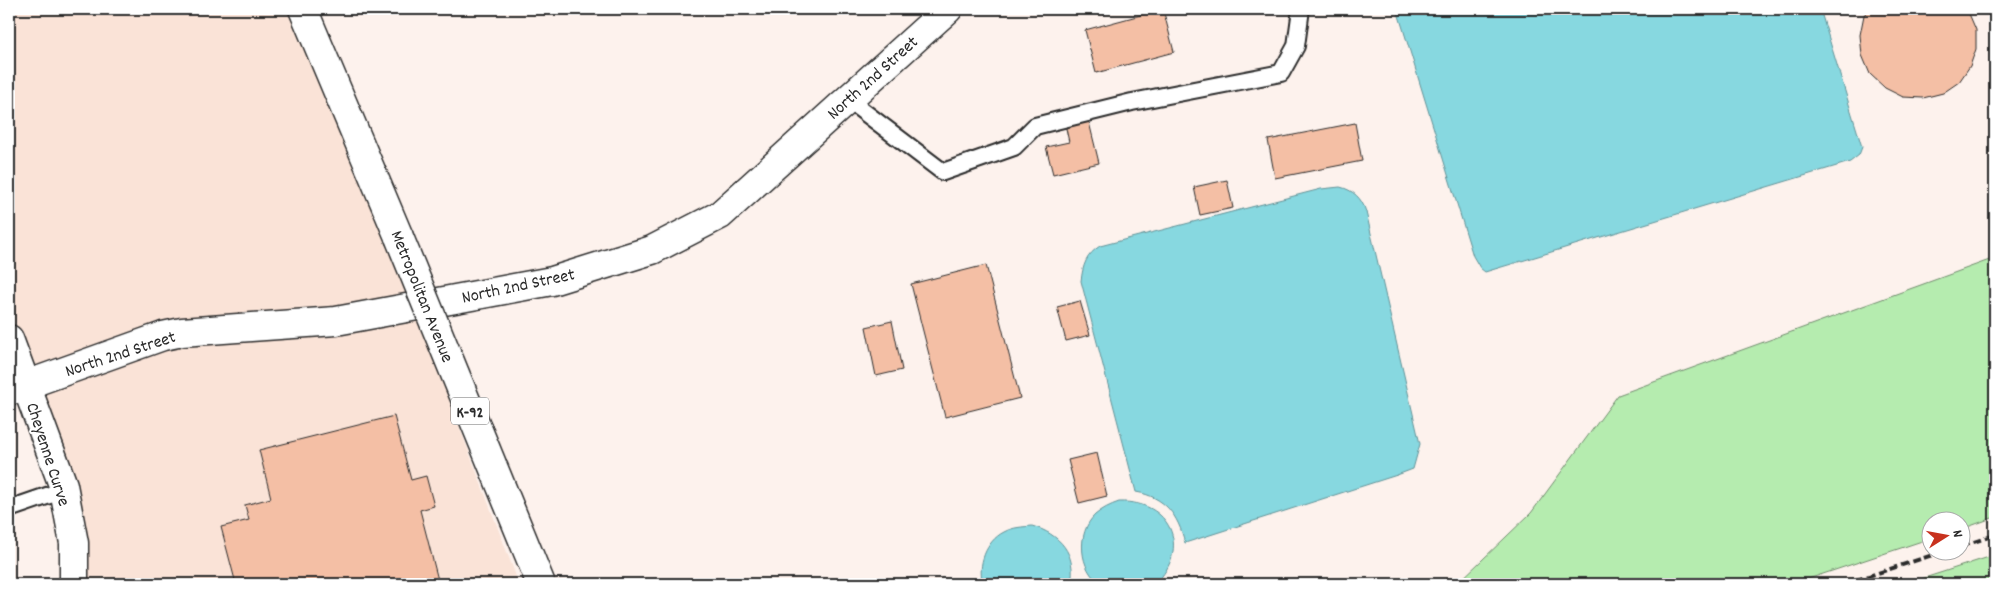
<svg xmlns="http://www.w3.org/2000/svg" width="2004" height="593" font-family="Dekko,sans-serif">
  <rect width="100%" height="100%" fill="#fdf2ed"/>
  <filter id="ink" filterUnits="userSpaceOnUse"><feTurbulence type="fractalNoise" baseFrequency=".02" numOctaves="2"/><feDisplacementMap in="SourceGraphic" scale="10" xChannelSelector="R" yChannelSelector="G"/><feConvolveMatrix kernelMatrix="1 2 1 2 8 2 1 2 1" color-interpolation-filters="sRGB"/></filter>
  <g filter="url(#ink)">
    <path fill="#fae3d7" d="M9,9h292l218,575h-445v-41l-65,-204z"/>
    <path fill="#b5ecaf" stroke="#708c6d" d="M1995,258v259l-33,12v-9h-30l-1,18 -138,46h-336l74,-71 87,-118z
      M1995,555v29h-89z"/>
    <path fill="#87d8e0" stroke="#629398" d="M1397,9h423l42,138 -3,8 -9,7 -365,110 -5,-4 -7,-12z
      M1340,187c13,3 22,11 26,25l54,232 -7,25 -16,6 -212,68c-7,-28 -20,-46 -49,-51l-55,-211c2,-16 5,-26 19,-35l221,-57z
      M1119,502c51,-2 73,46 36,82h-54c-22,-14 -25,-51 -6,-69 7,-6 15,-10 24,-13z
      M1032,526c28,8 45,28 39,58h-88c-6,-19 3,-43 21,-52 9,-5 19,-5 28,-6z"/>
    <path fill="#f4bfa5" stroke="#2b2b2b" d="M1163,9l11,43 -78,21 -11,-43z
      M1869,9h98l9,21v19l-6,17 -11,16 -16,11 -20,5 -20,-1 -18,-9 -15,-14 -8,-19 -2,-20 4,-20z
      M1088,118l11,45 -46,11 -7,-27 23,-5 -4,-18z
      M1355,123l7,38 -87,17 -7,-38z
      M1227,180l6,28 -33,7 -6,-28z
      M986,265l34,133 -75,19 -34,-133z
      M1080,301l10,34 -24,6 -9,-34z
      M892,321l10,49 -26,6 -10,-49z
      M394,416l17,64 15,-4 8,30 -14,4 19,74h-203l-15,-57 28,-7 -4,-15 26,-7 -12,-48z
      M1097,453l10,43 -28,7 -11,-43z"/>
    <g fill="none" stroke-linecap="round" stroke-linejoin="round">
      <g stroke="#2b2b2b" stroke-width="20">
        <path id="service" d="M847,99l96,73 71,-25 21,-21 97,-24 149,-29 15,-27 5,-37
          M9,509l55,-19"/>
      </g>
      <g stroke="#2b2b2b" stroke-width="31">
        <path id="minor" d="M9,339l54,146 11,58v41
          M9,391l154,-55 19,-4 154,-11 216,-40 100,-31 68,-35 228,-206"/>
      </g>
      <g stroke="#2b2b2b" stroke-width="31">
        <path id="primary" d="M303,9l96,228"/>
      </g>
      <use href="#service" stroke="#fff" stroke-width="16"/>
      <use href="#minor" stroke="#fff" stroke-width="28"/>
      <use href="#primary" stroke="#fff" stroke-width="28"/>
      <path stroke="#2b2b2b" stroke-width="4" stroke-dasharray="8 4" stroke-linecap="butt" d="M1962,546l33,-11
        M1844,584l104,-34"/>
      <g stroke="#2b2b2b" stroke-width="31" stroke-linecap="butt">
        <path id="primary-bridge" d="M399,237l142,347"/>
      </g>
      <use href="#primary-bridge" stroke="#fff" stroke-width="28"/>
    </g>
  </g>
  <g text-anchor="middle" stroke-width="4" stroke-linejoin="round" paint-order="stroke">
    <rect fill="#fff" stroke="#6b6b6b" stroke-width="1" x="451" y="397.5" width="38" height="27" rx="4"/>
    <g font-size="16" font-weight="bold" fill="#2b2b2b">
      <text x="470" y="417">K-92</text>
    </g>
    <g font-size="18" fill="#2b2b2b" stroke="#fff">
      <text transform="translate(872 77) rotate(-42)" y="6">North 2nd Street</text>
      <text transform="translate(518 285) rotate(-12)" y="6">North 2nd Street</text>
      <text transform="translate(423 296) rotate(68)" y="6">Metropolitan Avenue</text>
      <text transform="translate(120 353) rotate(-18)" y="6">North 2nd Street</text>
      <text transform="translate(49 454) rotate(72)" y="6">Cheyenne Curve</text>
    </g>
  </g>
  <rect width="2004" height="593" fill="none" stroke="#fff" stroke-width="30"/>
  <rect x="15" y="15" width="1974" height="563" fill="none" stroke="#2b2b2b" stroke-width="2" filter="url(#ink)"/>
  <g transform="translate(1946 536) rotate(79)"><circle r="24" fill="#ffffff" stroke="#aaaaaa"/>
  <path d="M0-4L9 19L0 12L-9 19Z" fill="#c8321e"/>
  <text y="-8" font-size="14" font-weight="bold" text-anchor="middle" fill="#2b2b2b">N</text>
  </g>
</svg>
